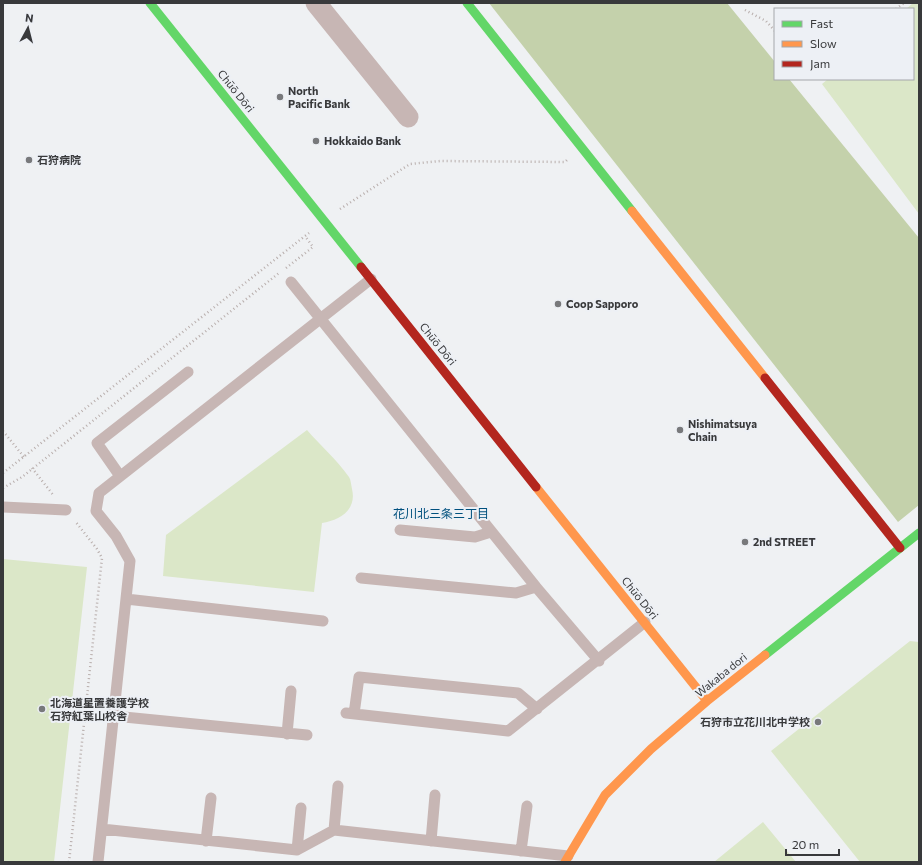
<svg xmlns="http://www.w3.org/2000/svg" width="922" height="865" font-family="Commissioner,'Noto Sans JP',sans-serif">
  <rect width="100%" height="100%" fill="#eff1f3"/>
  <path fill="#dbe7c8" d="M913,3h6v211l-97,-130 6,-5h85v-70h-7z
    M307,430c13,15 30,30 42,47 2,3 2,8 3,12 5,21 -12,31 -30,34l-8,69 -151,-16 3,-41z
    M3,559l84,8 -33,295h-51z
    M910,641l9,1v220h-59l-89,-111z
    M763,822l33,40h-82z"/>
  <path fill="#c4d1ab" d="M489,3h238l48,59v17h14l130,159v267l-21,17z"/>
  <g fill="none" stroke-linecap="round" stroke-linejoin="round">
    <path stroke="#b8aeac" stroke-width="2.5" stroke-dasharray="1 3" stroke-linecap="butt" d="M896,9l8,-6
      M745,10l21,11 9,10
      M340,209l70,-45 30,-3 125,1 2,-2
      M286,268l27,-21 -8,-11 4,-3
      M3,431l21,26
      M32,468l22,28
      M3,473l302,-237
      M3,488l19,-11 257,-204
      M69,862l33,-304 -5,-9 -22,-28"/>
    <path stroke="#c7b6b4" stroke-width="11" d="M291,282l245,305 63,74
      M120,476l-23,-33 91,-71
      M3,507l63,3
      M400,530l75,7 16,-5
      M361,578l155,15 20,-6
      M126,599l197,22
      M346,713l162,18 137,-109
      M354,714l5,-37 159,16 19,16
      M114,716l193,19
      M287,734l4,-43
      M102,829l195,21 37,-20 234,26
      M334,830l4,-44
      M206,841l5,-43
      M431,841l4,-46
      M297,850l4,-42
      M521,851l6,-45
      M98,862l32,-301 -14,-25 -20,-25 3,-18 272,-214"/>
    <path stroke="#c7b6b4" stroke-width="21" d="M316,3l92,114"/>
    <path stroke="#63d668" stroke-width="9" d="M150,3l211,264
      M467,3l165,208
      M765,655l154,-122"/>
    <path stroke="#ff974d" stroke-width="9" d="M632,211l133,167
      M536,487l171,214
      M565,862l40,-67 46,-46 56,-48 58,-46"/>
    <path stroke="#b3261e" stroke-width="9" d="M361,267l175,220
      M765,378l135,170"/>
  </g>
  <g fill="#78797b" stroke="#edf0f5" stroke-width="1.5">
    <circle cx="280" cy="97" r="4"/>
    <circle cx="316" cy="141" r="4"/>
    <circle cx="29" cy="160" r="4"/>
    <circle cx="558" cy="304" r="4"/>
    <circle cx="680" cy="430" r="4"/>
    <circle cx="745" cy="542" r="4"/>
    <circle cx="42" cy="709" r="4"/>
    <circle cx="818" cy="722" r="4"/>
  </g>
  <g text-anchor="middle" stroke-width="4" stroke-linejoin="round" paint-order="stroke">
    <g font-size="11" fill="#38393b" stroke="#edf0f5">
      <text transform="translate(236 91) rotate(51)" y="4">Chūō Dōri</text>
      <text transform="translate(438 344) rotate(51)" y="4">Chūō Dōri</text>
      <text transform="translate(640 598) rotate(51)" y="4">Chūō Dōri</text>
      <text transform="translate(721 675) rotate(-39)" y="4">Wakaba dori</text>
    </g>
    <g font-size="11" font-weight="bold" fill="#38393b" stroke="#edf0f5" text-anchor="start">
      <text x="288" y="95">North<tspan x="288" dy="13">Pacific Bank</tspan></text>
      <text x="324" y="145">Hokkaido Bank</text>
      <text x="37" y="164">石狩病院</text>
      <text x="566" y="308">Coop Sapporo</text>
      <text x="688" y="428">Nishimatsuya<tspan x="688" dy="13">Chain</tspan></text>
      <text x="753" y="546">2nd STREET</text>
      <text x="50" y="707">北海道星置養護学校<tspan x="50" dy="13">石狩紅葉山校舎</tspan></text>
      <text x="810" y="726" text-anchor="end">石狩市立花川北中学校</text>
    </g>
    <g font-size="12" fill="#00507d" stroke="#edf0f5">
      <text x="441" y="518">花川北三条三丁目</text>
    </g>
  </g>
  <rect width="922" height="865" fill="none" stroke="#38393b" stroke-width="8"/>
  <rect x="774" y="8" width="140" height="72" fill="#edf0f5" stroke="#a5a7ab"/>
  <rect x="782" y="21" width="20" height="6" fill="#63d668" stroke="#a5a7ab"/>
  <text x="810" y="28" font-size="12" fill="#38393b">Fast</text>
  <rect x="782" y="41" width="20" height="6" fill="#ff974d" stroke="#a5a7ab"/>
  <text x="810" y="48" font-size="12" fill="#38393b">Slow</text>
  <rect x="782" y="61" width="20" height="6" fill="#b3261e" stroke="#a5a7ab"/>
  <text x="810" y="68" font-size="12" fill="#38393b">Jam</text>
  <g transform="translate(28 28) rotate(7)" stroke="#edf0f5" stroke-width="3" paint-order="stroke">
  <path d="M0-3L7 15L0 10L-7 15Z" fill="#38393b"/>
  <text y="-6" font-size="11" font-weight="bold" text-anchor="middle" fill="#38393b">N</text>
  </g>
  <path d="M786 849v6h53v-6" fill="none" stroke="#38393b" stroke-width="2"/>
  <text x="792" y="849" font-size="12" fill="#38393b" stroke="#edf0f5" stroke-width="3" paint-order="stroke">20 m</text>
</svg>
